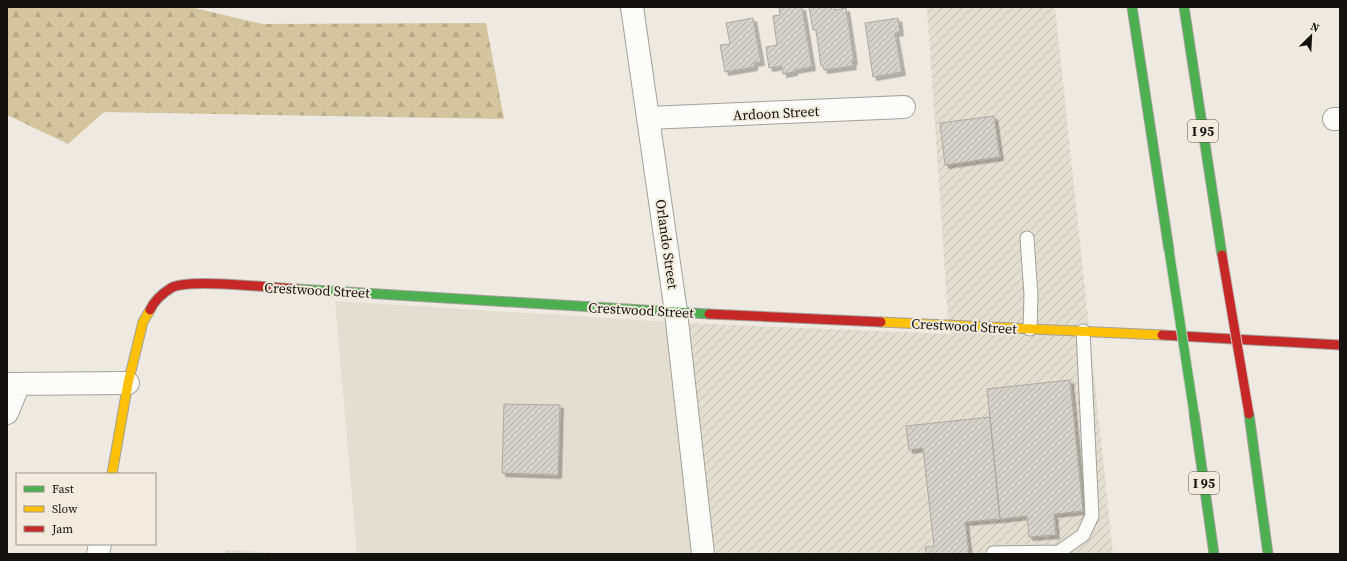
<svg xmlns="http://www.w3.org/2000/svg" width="1347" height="561" font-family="'Source Serif 4',serif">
  <defs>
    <pattern id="industrial-furrows" width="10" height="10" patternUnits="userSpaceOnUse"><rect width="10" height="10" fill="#e4ded0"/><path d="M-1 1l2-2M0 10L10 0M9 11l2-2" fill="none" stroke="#c3bdb1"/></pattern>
    <pattern id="forest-firs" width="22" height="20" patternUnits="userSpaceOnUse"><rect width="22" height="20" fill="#d5c59f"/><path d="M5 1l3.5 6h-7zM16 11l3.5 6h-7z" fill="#b6a888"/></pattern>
    <pattern id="building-hatch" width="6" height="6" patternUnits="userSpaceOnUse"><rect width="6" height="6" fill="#d4d1ca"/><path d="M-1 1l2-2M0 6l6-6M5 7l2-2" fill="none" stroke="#b5b2ac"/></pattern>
    <filter id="shadow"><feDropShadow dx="3.5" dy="3.5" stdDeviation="0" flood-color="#0004"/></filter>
  </defs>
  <rect width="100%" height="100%" fill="#eeeae2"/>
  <path fill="#e4ded0" d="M335,301l351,22 24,231h-353z"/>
  <path fill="url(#industrial-furrows)" d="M927,7h128l58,547h-403l-24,-231 263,11z
    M225,550l67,4h-67z"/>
  <path fill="url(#forest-firs)" d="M7,7h183l72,17 224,-1 18,96 -400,-7 -36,32 -61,-29z"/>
  <path fill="url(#building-hatch)" stroke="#aba9a3" filter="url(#shadow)" d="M779,7h23l10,60 -18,3v2l-11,2 -1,-8 -13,2 -3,-21 11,-2 -4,-29 7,-1z
    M809,7h26v3l11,-2 8,53h-2l1,5 -29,4 -1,-4h-2l-5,-36h-3z
    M753,18l8,44 -7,1v4l-29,5 -5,-27 10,-1 -4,-21z
    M898,18l2,14 -5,1 7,39 -29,5 -8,-54z
    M994,116l6,41 -55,8 -5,-42z
    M1070,380l13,131 -29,3 2,21 -27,2 -2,-21 -27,3 -13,-130z
    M504,404l56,1 -2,70 -56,-2z
    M990,417l10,102 -35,3 4,32h-43l-1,-7 9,-1 -11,-98 -14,2 -3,-24z"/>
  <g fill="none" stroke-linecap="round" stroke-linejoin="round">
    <g stroke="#a3a09b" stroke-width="15">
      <path id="lane" d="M1027,238l4,57 -1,34
        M993,553l66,-1 24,-17 9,-19 -9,-185"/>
    </g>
    <g stroke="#a3a09b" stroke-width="24">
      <path id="street" d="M632,7l44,305 27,242
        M648,118l256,-11
        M1334,119h6
        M7,384l121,-1
        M7,413l12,-29
        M98,554l2,-10"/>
    </g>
    <g stroke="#a3a09b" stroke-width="11">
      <path id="fast" d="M1132,7l37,243
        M1184,7l38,248
        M297,289l412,25
        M1194,413l20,141
        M1249,414l19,140"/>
    </g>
    <g stroke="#a3a09b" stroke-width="11">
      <path id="slow" d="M881,322l281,13
        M112,474l16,-91 15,-61 7,-12"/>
    </g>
    <g stroke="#a3a09b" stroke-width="11">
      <path id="jam" d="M150,310c4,-9 13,-17 21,-22 17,-10 103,0 126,1
        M709,314l172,8
        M1162,335l178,10"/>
    </g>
    <use href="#lane" stroke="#fcfcfb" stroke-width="13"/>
    <use href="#street" stroke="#fcfcfb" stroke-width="22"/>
    <use href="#fast" stroke="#4caf50" stroke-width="9"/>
    <use href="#slow" stroke="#ffc107" stroke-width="9"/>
    <use href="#jam" stroke="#c62828" stroke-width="9"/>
    <g stroke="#cac8c4" stroke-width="11" stroke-linecap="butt">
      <path id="fast-bridge" d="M1169,250l25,163"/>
    </g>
    <g stroke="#cac8c4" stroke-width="11" stroke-linecap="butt">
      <path id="jam-bridge" d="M1222,255l27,159"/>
    </g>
    <use href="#fast-bridge" stroke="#4caf50" stroke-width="9"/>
    <use href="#jam-bridge" stroke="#c62828" stroke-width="9"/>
  </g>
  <g text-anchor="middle" stroke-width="4" stroke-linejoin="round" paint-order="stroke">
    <g fill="#f2ebde" stroke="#57534c" stroke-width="1">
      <rect x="1188" y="120" width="30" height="22" rx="3"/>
      <rect x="1189" y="472" width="30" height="22" rx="3"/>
    </g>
    <g font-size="13" font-weight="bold" fill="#14120e">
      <text x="1203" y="136">I 95</text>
      <text x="1204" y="488">I 95</text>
    </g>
    <g font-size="14" fill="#14120e" stroke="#f2ebde">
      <text transform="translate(776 113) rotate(-3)" y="5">Ardoon Street</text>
      <text transform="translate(667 244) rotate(82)" y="5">Orlando Street</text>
      <text transform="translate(317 290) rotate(3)" y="5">Crestwood Street</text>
      <text transform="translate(641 310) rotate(3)" y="5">Crestwood Street</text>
      <text transform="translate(964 326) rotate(3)" y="5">Crestwood Street</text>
    </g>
  </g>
  <rect width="1347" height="561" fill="none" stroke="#14120e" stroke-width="16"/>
  <rect x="16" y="473" width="140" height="72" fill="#f2ebde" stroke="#99948b"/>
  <rect x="24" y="486" width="20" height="6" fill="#4caf50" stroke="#99948b"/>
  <text x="52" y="493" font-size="12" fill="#14120e">Fast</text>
  <rect x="24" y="506" width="20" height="6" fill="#ffc107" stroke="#99948b"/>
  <text x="52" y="513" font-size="12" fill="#14120e">Slow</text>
  <rect x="24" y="526" width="20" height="6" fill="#c62828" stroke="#99948b"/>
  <text x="52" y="533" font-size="12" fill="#14120e">Jam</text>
  <g transform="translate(1311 36) rotate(24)" stroke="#f2ebde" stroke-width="3" paint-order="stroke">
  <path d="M0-3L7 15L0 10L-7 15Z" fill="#14120e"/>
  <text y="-6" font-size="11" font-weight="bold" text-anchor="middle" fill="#14120e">N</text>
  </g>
</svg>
